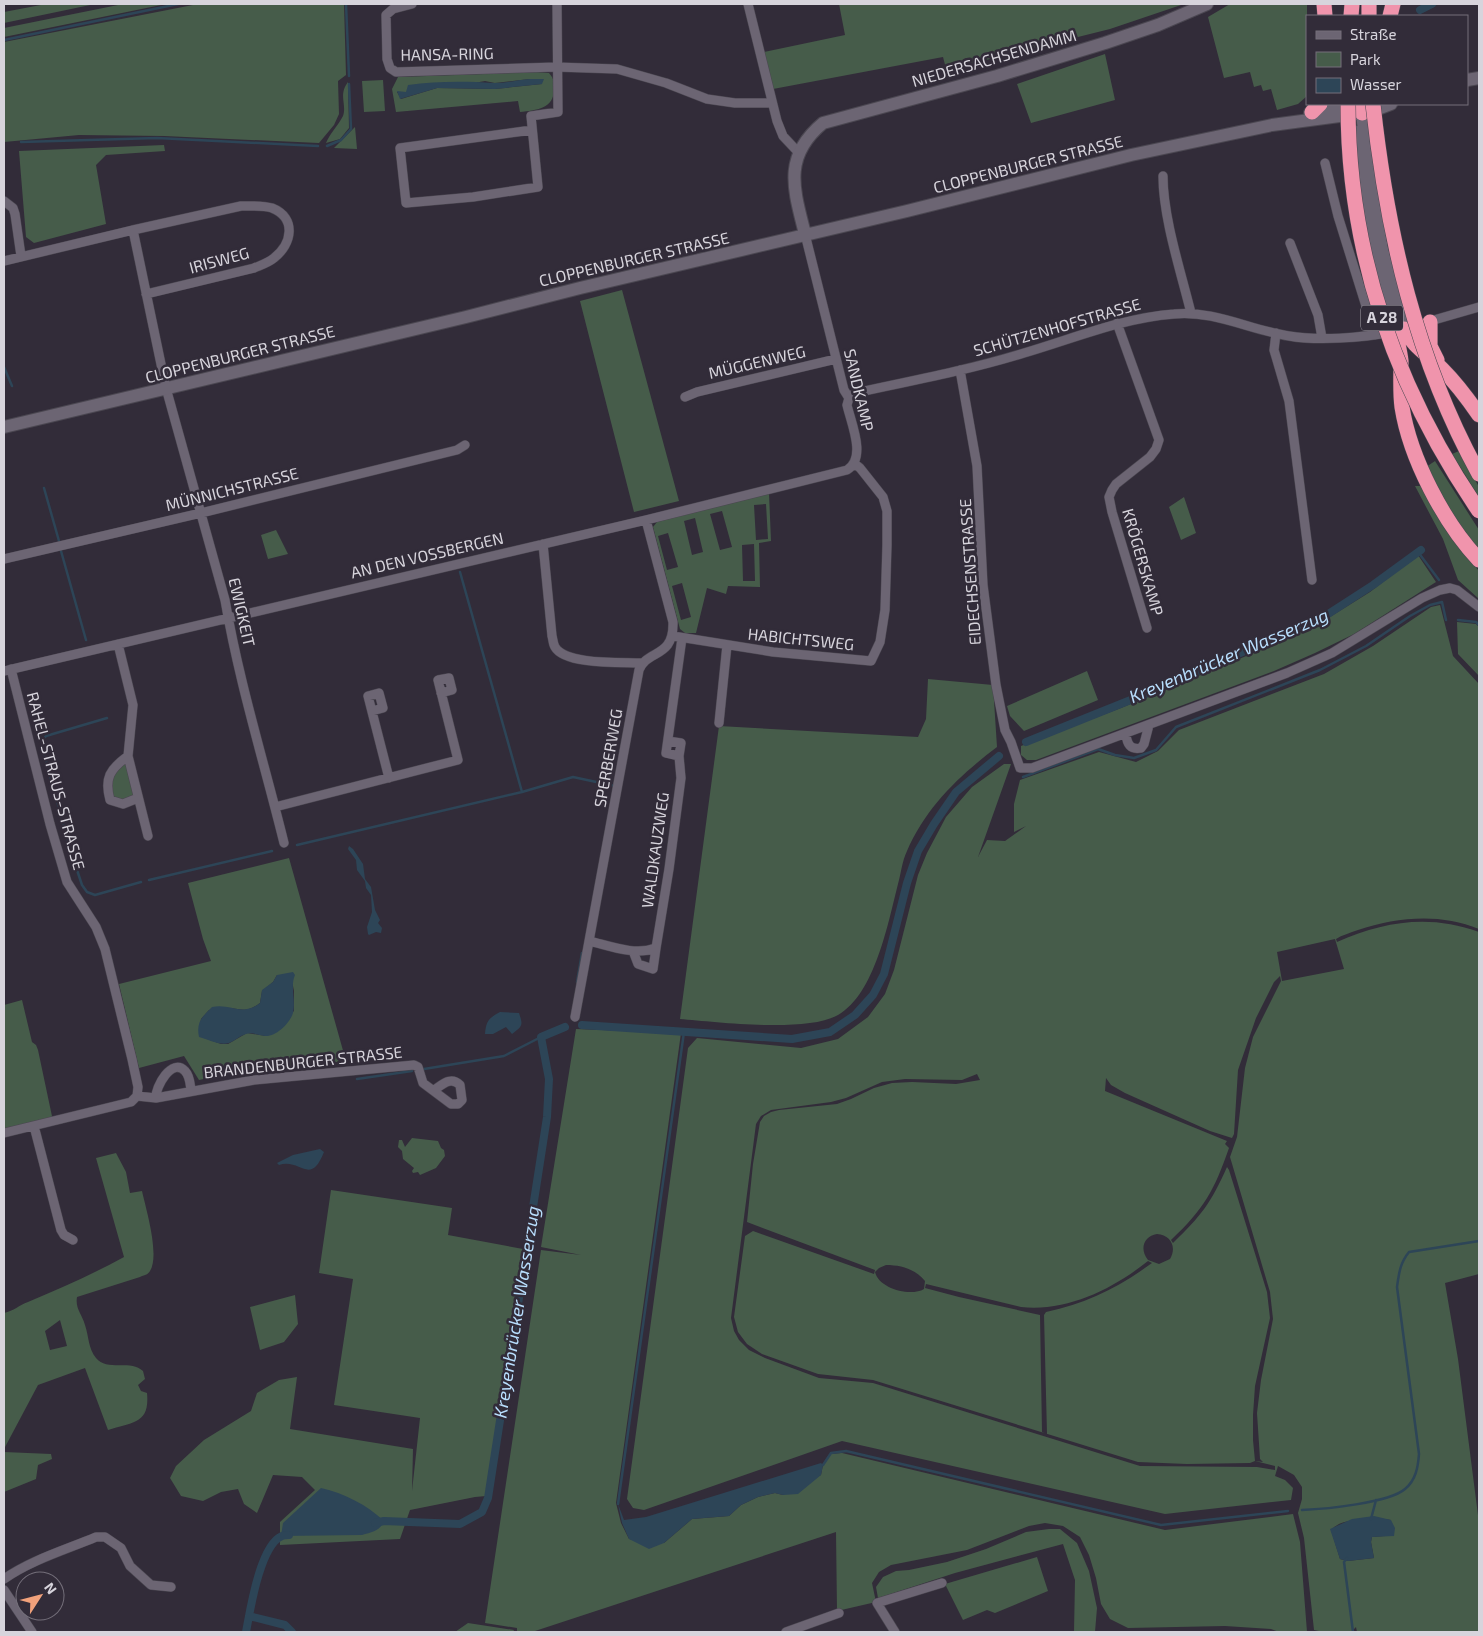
<svg xmlns="http://www.w3.org/2000/svg" width="1483" height="1636" font-family="'Exo 2',sans-serif">
  <rect width="100%" height="100%" fill="#322c39"/>
  <path fill="#465c4a" fill-rule="evenodd" d="M46,4h49l-91,19v-11z
    M123,4h43l-162,33v-9z
    M198,4h146l2,71 -8,6 1,33 -5,11 -15,18 -155,-7 -85,-1 -75,7v-100z
    M839,4h345l-74,25 -124,31 -38,16 -5,-19 -170,32 -9,-37 81,-17z
    M1230,4h77v92l-9,8 -21,6 -6,-21 -8,2 -2,-6 -7,2 -4,-15 -26,6 -16,-61z
    M1105,54l10,46 -84,23 -14,-39z
    M537,72l12,1c4,5 5,7 5,14 1,22 -17,23 -34,25l-2,-11 -122,11 -4,-23 6,-12zM530,79l12,5 -47,5 -58,-1 -36,11 -4,-7h9l40,-10 28,1 11,-2 10,2z
    M383,80l2,31 -21,1 -2,-31z
    M348,82l1,46 -9,11 -14,4c4,-10 12,-17 17,-27 4,-12 -5,-21 5,-34z
    M355,127l2,22 -23,-1z
    M164,145l1,6 -59,4 -10,10 10,59 -72,19 -8,-6 -7,-86z
    M622,290l57,211 -45,11 -54,-211z
    M1459,451l20,36v10l-27,-43z
    M1435,461l44,69v21l-20,-26 -33,-58z
    M1415,486h6l26,46 32,39v28l-21,-19 -15,-41z
    M769,493l2,48 -12,2 1,44 -32,-1 -2,8 -19,-6 -11,45h-11l-5,-4 -27,-102 4,-5zM766,504l2,35 -12,1 -2,-35zM722,511l10,36 -12,3 -10,-36zM695,518l8,34 -11,3 -8,-34zM668,533l10,34 -11,3 -9,-34zM754,544l1,37h-12l-1,-36zM682,583l9,34 -10,3 -9,-34z
    M1184,497l12,36 -15,7 -12,-33z
    M276,530l12,24 -20,5 -7,-24z
    M1418,555l18,27 -82,52 -39,19 -41,18 -238,89h-9l-6,-5v-9l100,-38 147,-61 54,-25 48,-30z
    M1440,605l13,51 26,28v245c-39,-16 -82,-12 -121,1 -8,3 -16,5 -22,9l1,3c47,-21 93,-28 142,-10v342l-34,9 13,76 21,164v109h-122l-1,-5 -5,5h-27l-10,-2 -10,-92 -6,-25 4,-14v-12l-8,-12 -16,-9 -3,10 10,4 8,8 -2,12 -126,14 -323,-73 -198,69 -11,-2 -6,-9 61,-451 9,-10 104,10 37,-9 30,-22 17,-23 9,-24 24,-95 9,-22 19,-36 26,-30 32,-23h7l-33,93 9,-17 18,1 21,-15 -12,6v-28l6,-24 79,-28 37,10 22,-11 21,-21 145,-56 49,-28 58,-39zM1335,939l9,30 -62,12 -5,-29zM1280,976l1,5 -28,56 -8,31 -8,69 -7,20 40,135 3,27 -12,61 -4,33 3,46 3,3 -8,-1 -2,-21v-25l2,-29 15,-68 -3,-26 -38,-122 -2,-3c-16,36 -26,49 -54,76l-2,-3c33,-31 43,-49 58,-92l-4,-4 2,-3 -122,-50 1,-13 5,7 14,8 85,38 22,7 2,-4 4,-64 18,-52 18,-36zM977,1074l3,6 -24,4 -44,-2 -20,1 -18,5 -23,11 -14,5 -58,6 -8,2 -7,4 -4,6 -7,42 -6,58 128,48 -1,4 -121,-43 -8,5 -11,81 4,15 9,12 15,10 56,20 55,6 265,82 49,2 63,-1 5,-2 20,5v4l-18,-3 -117,-1 -267,-83 -54,-5 -54,-20 -16,-8 -10,-10 -5,-9 -3,-13 25,-194 5,-8 10,-6 60,-8 15,-4 36,-16 23,-3 57,1zM1157,1234c14,1 20,13 13,25l-11,5 -11,-4c-9,-11 -4,-24 9,-26zM1148,1261l4,2c-34,25 -65,40 -106,49l-2,3 3,119 -5,-2 -2,-117 -81,-18 -34,-9 1,-4 95,23c46,5 92,-18 127,-46zM886,1265c15,0 29,4 39,16l-1,8c-13,8 -45,0 -49,-17l4,-4zM1370,1517l21,3 -6,16 -13,1 -1,5 3,16 -26,3 -8,-2 -9,-29c10,-11 26,-9 39,-13z
    M1457,622l19,2 3,3v49l-21,-22z
    M1087,671l11,29 -74,31 -14,-15 -3,-10z
    M928,679l65,6 4,62c-37,28 -71,60 -90,104 -5,10 -6,23 -9,33 -10,39 -23,110 -60,131 -31,18 -121,7 -158,4l39,-293 199,11 8,-18z
    M128,756l10,42 -15,6 -13,-4 1,-31z
    M289,858l55,196 -6,8 -85,7 -54,11 -15,-24 -45,12 -20,-84 92,-23 -8,-22 -15,-56zM277,975l15,6 2,10v20l-28,25 -19,-3 -19,11h-7l-22,-8 2,-17 8,-9c6,0 14,-3 20,-2 14,1 18,5 31,-5l2,-12 11,-9z
    M22,1000l10,42 4,3 2,5 15,71 -49,11v-127z
    M576,1029l105,4 -65,470 5,20 8,16 35,4 28,-24 37,-3 12,-11 17,-8 17,-4 8,2 38,-20 2,-10 8,-11 11,-1 323,77 128,-16 7,28 7,90h-28l-8,-3 -46,-3 -97,2 -18,-9 -9,-15 -5,-26 -7,-23 -9,-18 -17,-11 -18,-3 -16,3 -62,24 -76,15 -12,7 -7,11 4,19 -39,9 -1,-79 -304,100h-15v-4l-32,-5 56,-373 40,5 -40,-8z
    M412,1138l26,3 3,7 3,2 1,6 -9,12 -16,7 -2,-3 -5,1 -1,-2 2,-3 -11,-9 -1,-8 -4,-4 1,-7h3l3,7z
    M116,1153l10,19 4,21 12,-2c4,18 18,64 8,80 -2,4 -6,4 -10,6l-63,20c-2,12 5,17 8,28 4,12 3,23 11,33 11,14 34,1 47,13l2,8 -7,6 3,6 6,2c3,31 -14,29 -39,37l-23,-62 -47,17 -34,64v-136c10,-2 15,-8 24,-11 33,-14 65,-28 96,-45l-28,-99zM60,1320l7,26 -17,4 -5,-19z
    M331,1190l121,18 -4,27 75,14 -37,247 -11,1 -65,13 -10,29 -120,6v-23l35,-32 -13,-13 -29,-2 -16,38 -13,-9 -6,-15 -17,3 -18,9 -22,-5 -11,-18 6,-12 28,-26 47,-29 6,-18 22,-13 18,-3 -7,52 123,20 -1,42 8,-73 -86,-13 19,-126 -34,-6z
    M295,1295l3,29 -14,18 -24,8 -10,-43z
    M4,1452l47,2 1,5 -14,6 -2,14 -32,13z
    M1049,1529h11l17,14 12,28 8,37 -2,24h-21l1,-52 -12,-36 -108,29 -77,25 -2,-11 7,-10 13,-6 13,-1 38,-8 39,-13 40,-17z
    M1037,1557l11,34 -53,22 -8,-3 -24,10 -18,-36z
    M468,1623l46,7 -1,2h-58z"/>
  <path fill="#2d4557" d="M530,79h14l-2,5 -47,5 -58,-1 -37,11 -3,-8 9,1 2,-7c28,-4 58,-4 86,-2 12,0 24,-3 36,-4z
    M349,846l4,3 10,15 2,15 6,8 4,23 5,10 -2,3 4,5 -1,5 -5,-1 -7,3 -1,-1 -1,-7 5,-15 -1,-17 -5,-7 -1,-7 -8,-11 -1,-10 -8,-11z
    M293,972l2,3c-5,11 1,26 -2,38 -3,10 -17,24 -28,23 -7,-1 -13,-4 -19,-2 -7,2 -11,7 -17,9 -9,3 -22,-4 -30,-6 -3,-15 3,-20 13,-30 19,-4 30,10 48,-4l2,-13 11,-8 4,-7z
    M500,1012l19,1c4,12 4,13 -7,21l-6,-7 -13,7h-8c1,-13 4,-16 15,-22z
    M320,1149l4,3c-14,35 -23,6 -45,13l-2,-2 16,-8z
    M821,1463l2,2 -2,10 -23,19 -15,1 -8,-2 -17,4 -17,8 -12,11 -37,3 -28,24 -15,6 -20,-10 -7,-16 -4,-19 6,16 22,-3z
    M321,1488c23,5 46,17 63,33 -4,10 -12,11 -22,14l-81,1 2,-13z
    M1374,1516l17,4 4,8 -1,8 -22,1 -1,5 3,16 -26,3 -8,-2 -10,-30 22,-10z"/>
  <g fill="none" stroke-linecap="round" stroke-linejoin="round">
    <path stroke="#2d4557" stroke-width="2.5" d="M346,4l3,72
      M4,40l174,-36
      M21,142l136,-4 161,8
      M327,146l14,-6 10,-11 -2,-45
      M4,367l8,19
      M44,488l15,53
      M61,551l25,89
      M1418,552l21,28
      M460,572l62,220 51,-15 42,9
      M1458,620l18,2 3,3
      M107,718l-61,18 -4,5 2,13 28,101 10,30 5,7 8,3 46,-13
      M1023,777l75,-28 17,6 19,3 22,-8 20,-23 144,-57 46,-24 44,-30 20,-11 12,-3 4,18
      M297,845l225,-53
      M149,880l123,-29
      M577,982l5,-29
      M424,1069l80,-13 37,-19
      M357,1079l55,-8
      M823,1465l8,-12 15,-2 315,74 127,-14
      M618,1504l66,-472
      M1302,1510c23,-1 87,-7 103,-21 11,-9 13,-22 14,-35l-22,-167c2,-14 3,-24 12,-35l70,-11
      M1371,1519l5,-19
      M1347,1558l-3,4 9,70"/>
    <path stroke="#2d4557" stroke-width="8" d="M1420,10l12,-6
      M1026,742l127,-51 172,-75 48,-31 48,-35
      M582,1025l210,14 38,-7 25,-17 18,-20 11,-21 23,-91 11,-32 16,-27 22,-32 43,-36
      M375,1523l9,-2 76,3 22,-12 6,-14 59,-381 2,-38 -8,-42 24,-10
      M249,1616l36,9 7,7
      M246,1632c4,-21 14,-87 36,-96 2,-1 5,-1 7,-1"/>
    <g stroke="#4b4751" stroke-width="10">
      <path id="street" d="M412,4l-19,5 -7,6 1,44 3,9 6,4 160,-5 61,2 49,14 41,16 28,4h37
        M748,4l29,117 6,15 15,16
        M532,130l-132,18 6,55 67,-6 65,-10 -7,-71 27,-4 -1,-108
        M1325,163l13,53 37,119
        M1163,176c0,42 18,96 28,137
        M4,201l9,7 2,6 6,42
        M133,230l108,-24c10,0 22,-1 31,2 25,10 20,36 2,50 -6,5 -13,7 -20,10l-108,26
        M1290,243l28,72 4,23
        M4,261l129,-31 33,158 59,212c14,82 39,162 59,243
        M1427,322l52,-15
        M1117,323l42,117 -3,9 -6,8 -34,27 -4,6 -3,7 3,15 35,116
        M1276,333l-2,17 15,51 23,179
        M960,370l17,96 6,119 13,100 9,45 6,12 9,26h12l255,-95 45,-20 90,-55 18,-8 10,-2 7,2 22,17
        M685,397l12,-5 139,-33
        M849,398l6,-5c56,-12 114,-23 169,-40 51,-15 98,-35 150,-39 40,-4 76,16 115,22 28,5 73,2 102,-4
        M543,544l9,92c1,3 1,8 3,11 10,18 67,15 86,16
        M4,559l197,-46 256,-63 8,-5
        M673,636l100,16 98,9 9,-19 5,-32 2,-65v-34l-4,-14 -23,-29 -5,-4
        M118,644l15,61 -5,51 20,80
        M11,669l39,155 17,58 29,45 9,22 27,110 6,28 -1,9
        M4,671l642,-151 201,-50c20,-12 4,-47 0,-65l2,-7 -5,-8 -39,-156
        M372,711l11,-3 -4,-15 -11,3 21,82
        M719,723l8,-78
        M1126,734c1,10 4,16 15,14l3,-4 5,-19
        M668,741l13,2 -2,13 -13,-3c5,-38 11,-77 16,-115
        M128,756c-18,13 -24,22 -18,44l13,4 15,-6
        M275,807l183,-47 -20,-80 11,-2 3,12 -11,3
        M589,941c21,5 46,15 67,7l-3,21 -15,-5 -5,-13
        M656,948l13,-79 12,-91 -2,-22
        M575,1017l64,-347c8,-21 35,-11 34,-48l-27,-102
        M137,1096l19,2 98,-18 160,-15 4,2 5,16 28,21h7l4,-4 -2,-15c-9,-9 -17,-1 -26,5
        M156,1098c-1,-11 16,-41 29,-27 5,5 5,13 6,19
        M34,1126l27,104 3,5 9,5
        M4,1133l127,-31 6,-6
        M4,1579c27,-19 61,-29 92,-42h9l16,11 9,18 21,19 20,2
        M4,1590l28,42
        M786,1632l53,-19
        M895,1632l-18,-29 65,-20"/>
    </g>
    <g stroke="#4b4751" stroke-width="14">
      <path id="secondary" d="M1467,80l12,-2
        M1310,113l47,-9
        M1362,113l6,54 14,82 22,80
        M1356,132c6,68 19,133 39,199
        M805,234c-11,-44 -23,-77 18,-111l174,-47 108,-33 53,-18 49,-21
        M4,427l462,-110 114,-29 327,-77 224,-56 141,-30 90,-12 16,-4 13,-5"/>
    </g>
    <g stroke="#4b4751" stroke-width="16">
      <path id="highway" d="M1324,4l1,12
        M1369,4v12
        M1351,16l1,-12
        M1390,16l3,-12
        M1361,104l1,9
        M1312,112l8,-8
        M1430,322v24l7,14
        M1404,329c9,17 24,26 38,40 14,14 26,30 37,46
        M1395,331c2,10 5,20 6,30 0,16 -1,31 1,46 8,51 42,116 77,153"/>
    </g>
    <use href="#street" stroke="#6c6573" stroke-width="9"/>
    <use href="#secondary" stroke="#6c6573" stroke-width="12"/>
    <use href="#highway" stroke="#f094ac" stroke-width="15"/>
    <g stroke="#4b4751" stroke-width="16" stroke-linecap="butt">
      <path id="highway-bridge" d="M1348,104c0,150 47,284 131,407
        M1373,104c14,129 43,256 106,370"/>
    </g>
    <use href="#highway-bridge" stroke="#f094ac" stroke-width="15"/>
  </g>
  <g text-anchor="middle" stroke-width="5" stroke-linejoin="round" paint-order="stroke">
    <rect fill="#322c39" stroke="#a6a2ab" stroke-width="1" x="1361" y="305.5" width="42" height="25" rx="4"/>
    <g font-size="15" font-weight="bold" fill="#d7d4dc">
      <text x="1382" y="323">A 28</text>
    </g>
    <g font-size="16" fill="#d7d4dc" stroke="#322c39">
      <text transform="translate(447 54) rotate(-1)" y="6">HANSA-RING</text>
      <text transform="translate(994 58) rotate(-16)" y="6">NIEDERSACHSENDAMM</text>
      <text transform="translate(1028 164) rotate(-14)" y="6">CLOPPENBURGER STRASSE</text>
      <text transform="translate(634 259) rotate(-13)" y="6">CLOPPENBURGER STRASSE</text>
      <text transform="translate(219 260) rotate(-15)" y="6">IRISWEG</text>
      <text transform="translate(1057 327) rotate(-16)" y="6">SCHÜTZENHOFSTRASSE</text>
      <text transform="translate(240 354) rotate(-14)" y="6">CLOPPENBURGER STRASSE</text>
      <text transform="translate(757 362) rotate(-13)" y="6">MÜGGENWEG</text>
      <text transform="translate(859 390) rotate(77)" y="6">SANDKAMP</text>
      <text transform="translate(232 489) rotate(-14)" y="6">MÜNNICHSTRASSE</text>
      <text transform="translate(427 555) rotate(-13)" y="6">AN DEN VOSSBERGEN</text>
      <text transform="translate(1143 562) rotate(74)" y="6">KRÖGERSKAMP</text>
      <text transform="translate(970 572) rotate(-94)" y="6">EIDECHSENSTRASSE</text>
      <text transform="translate(242 612) rotate(77)" y="6">EWIGKEIT</text>
      <text transform="translate(801 639) rotate(6)" y="6">HABICHTSWEG</text>
      <text transform="translate(608 758) rotate(-80)" y="6">SPERBERWEG</text>
      <text transform="translate(56 781) rotate(75)" y="6">RAHEL-STRAUS-STRASSE</text>
      <text transform="translate(655 850) rotate(-82)" y="6">WALDKAUZWEG</text>
      <text transform="translate(303 1062) rotate(-6)" y="6">BRANDENBURGER STRASSE</text>
    </g>
    <g font-size="18" font-style="italic" fill="#b8defd" stroke="#322c39">
      <text transform="translate(1229 656) rotate(-23)" y="6">Kreyenbrücker Wasserzug</text>
      <text transform="translate(517 1312) rotate(-81)" y="6">Kreyenbrücker Wasserzug</text>
    </g>
  </g>
  <rect width="1483" height="1636" fill="none" stroke="#d7d4dc" stroke-width="10"/>
  <rect x="1306" y="15" width="162" height="90" fill="#322c39" stroke="#746f7a"/>
  <rect x="1316" y="31" width="25" height="8" fill="#6c6573" stroke="#746f7a"/>
  <text x="1350" y="40" font-size="15" fill="#d7d4dc">Straße</text>
  <rect x="1316" y="52" width="25" height="15" fill="#465c4a" stroke="#746f7a"/>
  <text x="1350" y="65" font-size="15" fill="#d7d4dc">Park</text>
  <rect x="1316" y="78" width="25" height="15" fill="#2d4557" stroke="#746f7a"/>
  <text x="1350" y="90" font-size="15" fill="#d7d4dc">Wasser</text>
  <g transform="translate(40 1596) rotate(54)"><circle r="24" fill="#322c39" stroke="#746f7a"/>
  <path d="M0-4L9 19L0 12L-9 19Z" fill="#f1a17b"/>
  <text y="-8" font-size="14" font-weight="bold" text-anchor="middle" fill="#d7d4dc">N</text>
  </g>
</svg>
